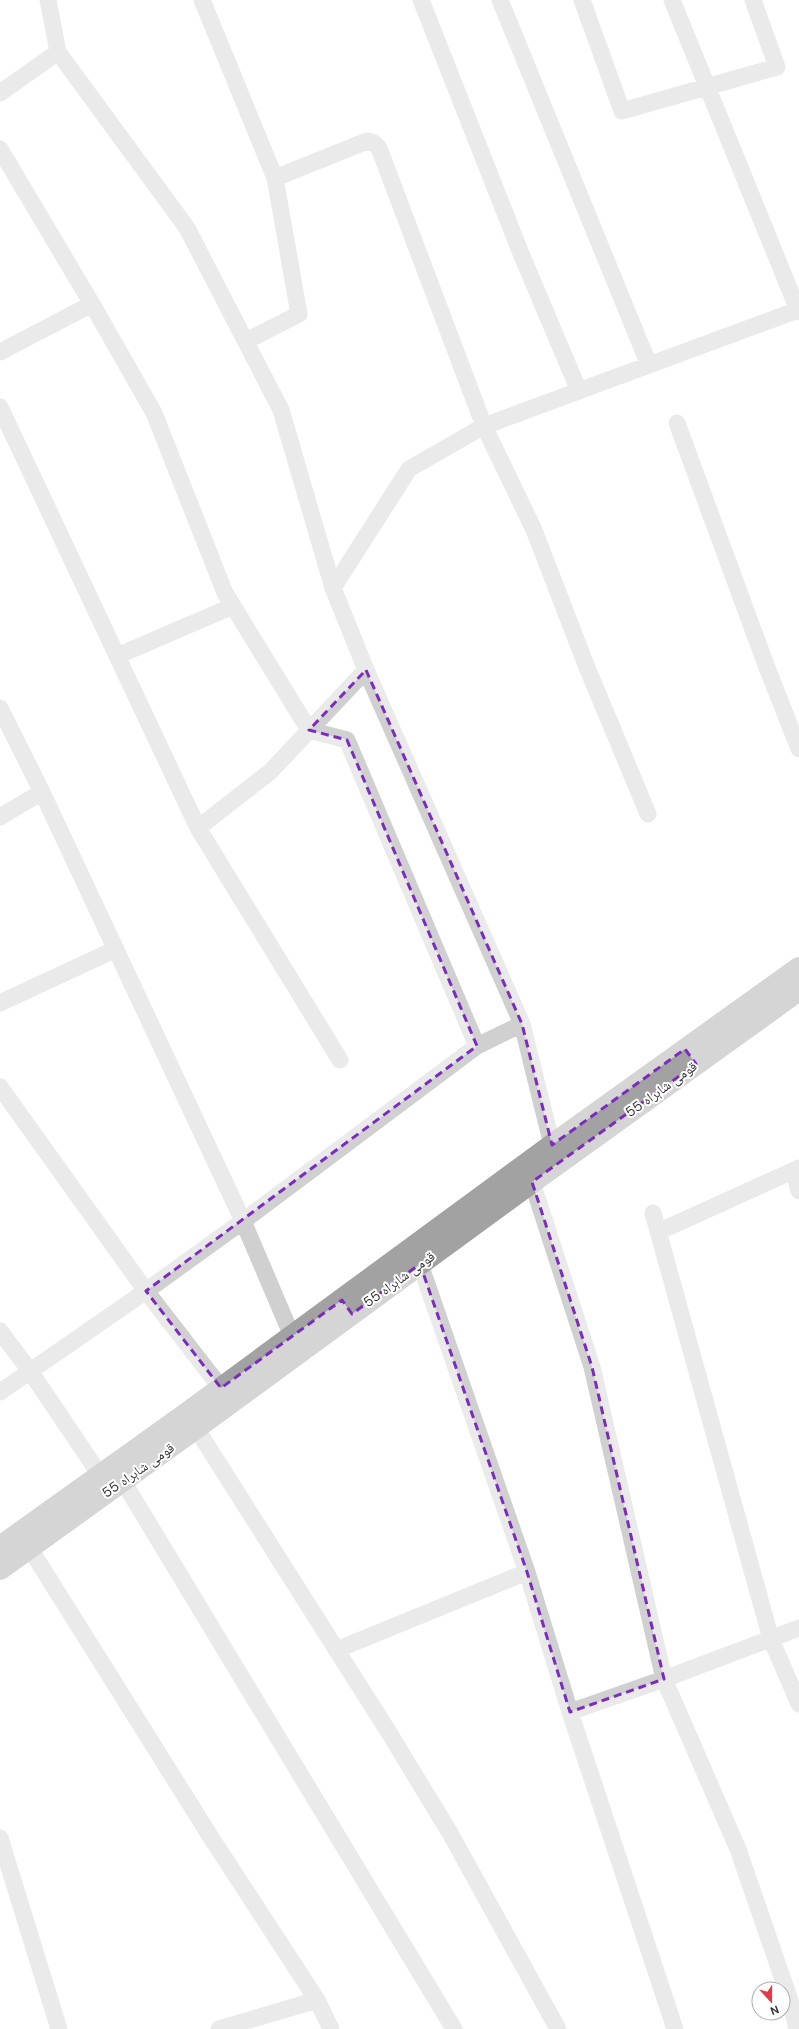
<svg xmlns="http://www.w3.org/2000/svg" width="799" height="2029" font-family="'DM Sans','Noto Naskh Arabic',sans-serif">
  <rect width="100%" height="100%" fill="#fff"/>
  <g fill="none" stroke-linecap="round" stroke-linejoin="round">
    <path stroke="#d0d0d0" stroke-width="17" d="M48,0l10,52
      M202,0l73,178 24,136 -53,27
      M421,0l101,256 57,135
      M500,0l149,365
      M582,0l40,111 155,-44 -24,-67
      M672,0l126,310
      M0,93l58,-41 129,176 94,182 52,178
      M0,149l92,155
      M275,178l92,-37 7,2 5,5 105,278 314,-116 1,2
      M0,352l92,-48 62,109 71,180 84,137 38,10 130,306
      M0,407l198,421
      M677,423l89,242 33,84
      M117,656l116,-50
      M366,670l-33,-82 76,-119 75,-43 50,104 52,135 62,149
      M0,708l42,84
      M0,817l42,-25 201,429 49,115
      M0,1003l116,-54
      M340,1060l-142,-232 73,-57 95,-101 156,354
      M0,1087l146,204 97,-70 234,-175 45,-22 30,121
      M794,1171l5,20
      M532,1182l60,185 72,312 135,-51
      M653,1213l118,426 28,65
      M658,1232l141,-64
      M0,1331l30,40 70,104
      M0,1392l146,-101 75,97
      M196,1428l192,303 62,102 108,196
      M123,1481l331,548
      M29,1547l183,292 105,161 14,29
      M527,1572l43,140
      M336,1650l191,-78 -107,-308
      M0,1838l59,191
      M219,2029l98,-29
      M675,2029l-105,-317 94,-33 74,170 53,154 6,26"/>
    <path stroke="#a2a2a2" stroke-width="22" d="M0,1547l186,-133 366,-269 247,-177
      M0,1569l196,-141 336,-246 267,-192"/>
  </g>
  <path d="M0 0H799V2029H0ZM366,670l156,354 30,121 133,-96 11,15 -164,118 60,185 72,312 -94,33 -43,-140 -107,-308 -68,50 -10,-14 -121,88 -75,-97 331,-245 -130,-306 -38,-10z" fill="#fff" fill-opacity=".55" fill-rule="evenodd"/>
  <path fill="none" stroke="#7b2cbf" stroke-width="3" stroke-dasharray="8 5" stroke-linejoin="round" d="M366,670l156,354 30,121 133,-96 11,15 -164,118 60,185 72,312 -94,33 -43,-140 -107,-308 -68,50 -10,-14 -121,88 -75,-97 331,-245 -130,-306 -38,-10z"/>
  <g text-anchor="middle" stroke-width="4" stroke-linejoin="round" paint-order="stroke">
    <g font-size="14" fill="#333" stroke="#fff">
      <text transform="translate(661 1089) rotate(-36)" y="5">قومی شاہراہ 55</text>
      <text transform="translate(399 1279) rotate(-36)" y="5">قومی شاہراہ 55</text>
      <text transform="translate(138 1470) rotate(-35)" y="5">قومی شاہراہ 55</text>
    </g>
  </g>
  <g transform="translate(771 2001) rotate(159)"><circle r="19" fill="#ffffff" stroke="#adadad"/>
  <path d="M0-3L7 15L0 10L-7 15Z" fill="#e63946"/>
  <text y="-6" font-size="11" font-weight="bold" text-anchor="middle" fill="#333333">N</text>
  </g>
</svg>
